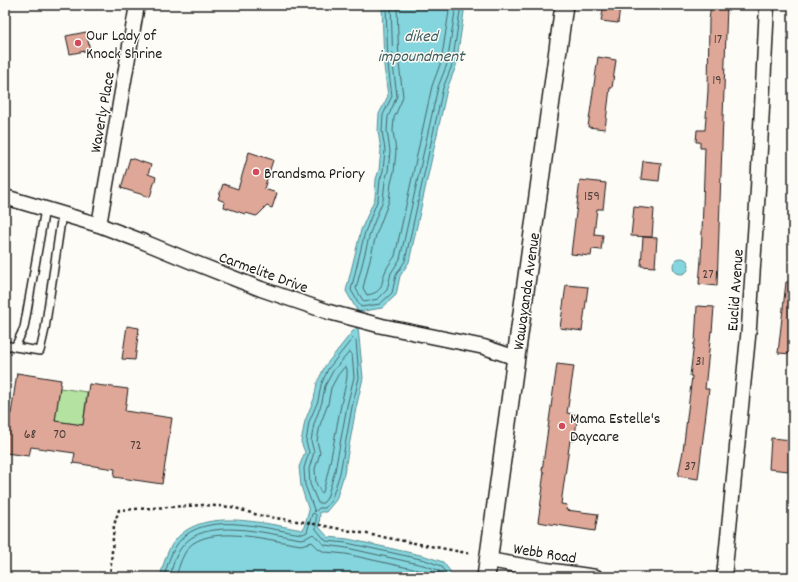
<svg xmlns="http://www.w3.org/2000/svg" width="798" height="582" font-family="Dekko,sans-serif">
  <rect width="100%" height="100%" fill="#fdfcf7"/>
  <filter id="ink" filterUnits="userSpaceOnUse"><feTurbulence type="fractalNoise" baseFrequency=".025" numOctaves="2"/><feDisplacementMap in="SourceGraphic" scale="8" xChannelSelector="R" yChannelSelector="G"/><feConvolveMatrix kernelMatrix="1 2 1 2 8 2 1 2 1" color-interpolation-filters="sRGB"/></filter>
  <g filter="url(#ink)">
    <path fill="#b4e2a0" stroke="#687f5e" d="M60,388l27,4 -4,33 -28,-4z"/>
    <path fill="#84d5dd" stroke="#5a8b90" d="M382,5h83l-9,61 -9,23 -38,173 -9,14 -4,19 -14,13 -24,4 -12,-21 15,-61 14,-32 1,-19 3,-9 2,-20 -3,-19 1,-17 9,-18 -4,-30z
      M673 266a8 8 0 1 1 16 0a8 8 0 1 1-16 0Z
      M358,327l5,51 -7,30 -12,66 -8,26 -10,12h-6l-1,15 9,10 20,2 77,17 18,6 7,9 -1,6h-289c3,-11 6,-24 13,-34 27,-38 92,-19 130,-13l6,-19 -8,-25 -2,-19 6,-15 -4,-10 4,-21 9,-22 3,-16 8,-17 27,-34z"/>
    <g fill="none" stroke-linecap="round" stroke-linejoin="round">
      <path stroke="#466669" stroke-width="1" d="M386,5l2,60 4,31 -9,19 -1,16 3,19 -2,21 -3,9 -2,19 -13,33 -14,58 10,17 19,-3 12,-11 4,-18 9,-14 38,-173 9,-23 9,-60
        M391,5l2,60 4,31 -9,21 -1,14 3,20 -2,20 -3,10 -2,19 -13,33 -14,56 8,13 14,-3 9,-9 4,-17 9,-14 38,-172 9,-23 9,-59
        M397,5l2,59 4,32 -2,6 -7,16 -1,13 3,20 -2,21 -3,11 -2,18 -13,34 -13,53 4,7c18,-3 13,-12 19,-25 2,-5 6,-9 9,-14l37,-170 9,-24 9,-57
        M354,338l2,2 3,38 -7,29 -12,66 -9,28 -6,7h-6l-4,4 -10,-27 -1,-17 5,-16 -3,-10 3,-20 9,-21 3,-16 7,-16 24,-30z
        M350,352l2,2 2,23 -7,29 -12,65 -8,27 -4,5h-5l-8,-19 -1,-15 5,-17 -3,-11 3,-17 8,-22 3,-16 8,-15z
        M345,367l2,2c1,12 -4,24 -6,36 -6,29 -10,58 -18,87l-2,1 -5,-10 -1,-14 5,-16 -3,-12 3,-16 8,-21 3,-16 7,-13z
        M164,577c3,-11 6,-22 12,-31 25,-39 91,-16 127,-12l4,-2 5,-18 2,-1 2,2v14l10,12 21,2 78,17 16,6 4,6v5
        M170,577c2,-10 5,-21 11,-29 22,-33 87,-14 120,-9l5,-1 7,-4 12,11 22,3 76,17 15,5 2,3v4
        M176,577c3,-11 7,-25 16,-33 26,-19 79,-3 109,1l11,-3 7,7 6,3 21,2 76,17 11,3 1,3"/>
    </g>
    <path fill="#dfa797" stroke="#1c1c1c" d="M604,5l16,1 -2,17 -17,-2z
      M711,5h16l-10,281 -18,-2 2,-24 4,-112h-5v-6h-4l1,-12h8l3,-39 1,-71z
      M86,32l4,18 -20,4 -4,-18z
      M598,57l18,3 -4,28h-2l-5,41 -17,-2z
      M249,152l24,8 -9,29 13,4 -5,15 -5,-2 -9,9 -2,1 -10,-3 -1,1 -21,-7 1,-5 -7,-3 5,-15 15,5z
      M130,158l21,7 -3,9 8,3 -6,20 -29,-9z
      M643,161l18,2 -2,18 -18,-2z
      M580,180l26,3 -3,26h-6l-3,25 9,1 -2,15 -9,-1 -1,7 -20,-2z
      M634,207l20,2 -2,28 -21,-1z
      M643,237l14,1 -2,29 -14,-1z
      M786,282h7v72l-15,-1z
      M566,285l22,2 -6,44 -22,-3z
      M697,306l17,1 -2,25 -1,-1 -6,58h4l-11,90 -20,-3 5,-25 9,-75h-2l4,-33h1z
      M127,326l12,2 -4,32 -13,-1z
      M557,364l17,2 -7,47 11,2 -4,26 -4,-1 -9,64 6,1 -1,5 32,4 -3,17 -57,-9 5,-35h-1l2,-15 -2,-1z
      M17,373l44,7 -6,41 28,4 6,-41 39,5 -3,22 47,7 -10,66 -48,-7 1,-8 -42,-6 2,-10 -44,-6 -2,9 -24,-3v-40l6,1z
      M771,438l21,2 -3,31 -20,-2z"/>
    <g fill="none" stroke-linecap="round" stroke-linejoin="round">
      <g stroke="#1c1c1c" stroke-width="10">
        <path id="service" d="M5,345l10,2 9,-19 21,-119
          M15,347l25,4 5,-22 17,-115"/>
      </g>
      <g stroke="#1c1c1c" stroke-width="17">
        <path id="minor" d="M5,197l94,28 45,17 46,19 71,28 68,23 53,14 102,21 32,11
          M99,225l38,-220
          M489,560l57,10 50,7
          M724,577l25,-250 9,-138 9,-184"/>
      </g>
      <g stroke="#1c1c1c" stroke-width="20">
        <path id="tertiary" d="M486,577l78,-572"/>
      </g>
      <path stroke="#1c1c1c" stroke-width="2.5" stroke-dasharray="3 3" stroke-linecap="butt" d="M110,577l4,-52 5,-15 84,-5 29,2 29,9 43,6 168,32"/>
      <use href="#service" stroke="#fdfcf7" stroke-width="7"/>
      <use href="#minor" stroke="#fdfcf7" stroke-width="14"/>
      <use href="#tertiary" stroke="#fdfcf7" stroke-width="17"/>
    </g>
  </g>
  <g fill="#d1495b" stroke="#fdfcf7" stroke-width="1.5">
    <circle cx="78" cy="43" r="4"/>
    <circle cx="256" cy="172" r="4"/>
    <circle cx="562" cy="426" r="4"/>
  </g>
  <g text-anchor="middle" stroke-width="3" stroke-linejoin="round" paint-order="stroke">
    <g font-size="14" fill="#4d3f3b">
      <text x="718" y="43">17</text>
      <text x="717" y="84">19</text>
      <text x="592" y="200">159</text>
      <text x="708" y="278">27</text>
      <text x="700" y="365">31</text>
      <text x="30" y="438">68</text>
      <text x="60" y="438">70</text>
      <text x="136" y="449">72</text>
      <text x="690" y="470">37</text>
    </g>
    <g font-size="16" fill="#1c1c1c" stroke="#fdfcf7" text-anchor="start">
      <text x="86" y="40">Our Lady of<tspan x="86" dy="18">Knock Shrine</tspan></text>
      <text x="264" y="178">Brandsma Priory</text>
      <text x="570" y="423">Mama Estelle's<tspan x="570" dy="18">Daycare</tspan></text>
    </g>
    <g font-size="16" fill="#1c1c1c" stroke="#fdfcf7">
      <text transform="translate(101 112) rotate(-80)" y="6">Waverly Place</text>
      <text transform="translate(264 271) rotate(20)" y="6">Carmelite Drive</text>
      <text transform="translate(734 290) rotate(-86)" y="6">Euclid Avenue</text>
      <text transform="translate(525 291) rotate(-82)" y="6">Wawayanda Avenue</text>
      <text transform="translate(545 552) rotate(9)" y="6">Webb Road</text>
    </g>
    <g font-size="17" font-style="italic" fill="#405d60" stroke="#fdfcf7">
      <text x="421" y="41">diked<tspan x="421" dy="20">impoundment</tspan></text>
    </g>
  </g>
  <rect width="798" height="582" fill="none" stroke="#fdfcf7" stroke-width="20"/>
  <rect x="10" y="10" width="778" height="562" fill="none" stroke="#1c1c1c" stroke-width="1.5" filter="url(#ink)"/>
</svg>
